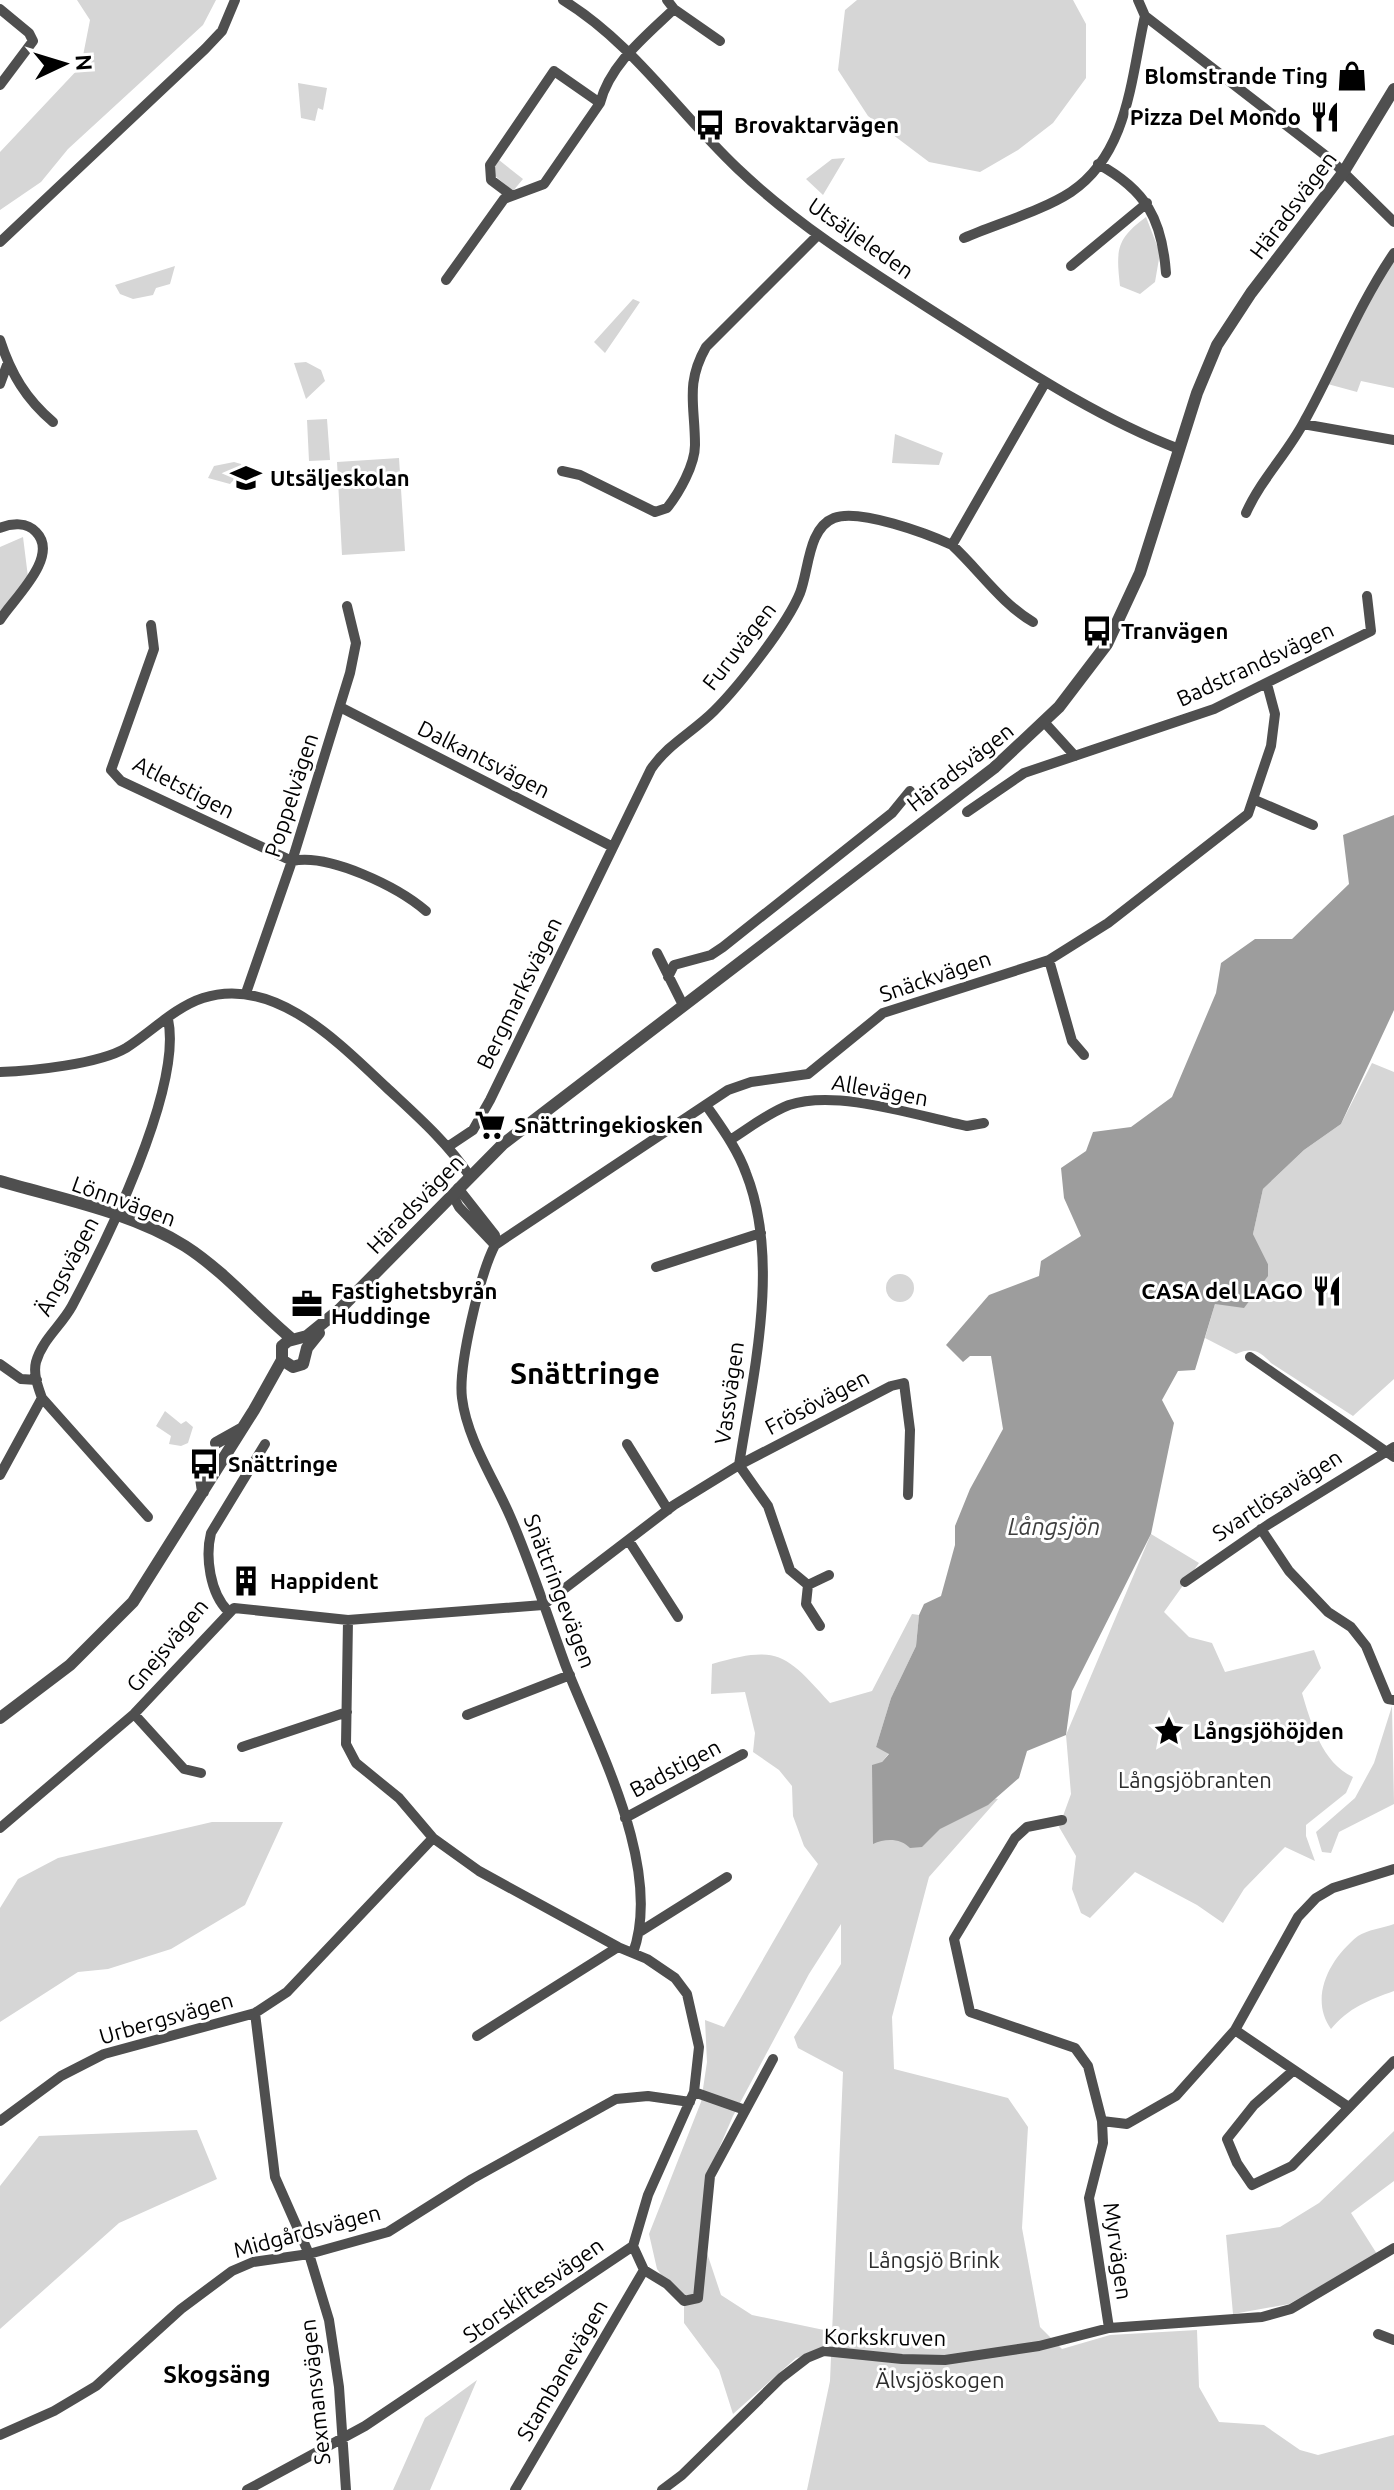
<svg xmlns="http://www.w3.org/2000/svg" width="1394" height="2490" font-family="Ubuntu,sans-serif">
  <rect width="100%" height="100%" fill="#fff"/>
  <path fill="#d6d6d6" d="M77,0h139l-13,25 -135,124 -27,33 -41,28v-58l81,-86 9,-46z
    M857,0h216l13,24v54l-33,45 -35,27 -38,22 -51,-10 -61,-46 -30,-46 7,-60z
    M298,83l29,5 -4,22 -5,-2 -3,13 -14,-3z
    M845,158l-22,37 -17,-16 26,-20z
    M499,160l24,19 -10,12 -19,-16 -1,-7z
    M1146,217l14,36 -5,29 -15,12 -20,-8c-4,-36 -4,-47 26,-69z
    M1394,253v135l-33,-7 -4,11 -33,-9z
    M175,266l-5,18 -14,4 -3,7 -20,4 -13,-5 -5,-9z
    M633,299l7,3 -35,51 -11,-11z
    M306,362l15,8 4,11 -19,18 -12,-36z
    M327,419l3,41 -21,1 -2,-41z
    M895,434l48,19 -4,12 -47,-2z
    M399,458l6,93 -63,4 -5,-93z
    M234,462l7,2 2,6 -13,14 -22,-6 6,-12z
    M23,537l5,40 -28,39v-69z
    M1372,1063l22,9v307l-41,37 -82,-53c-11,-12 -19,-16 -35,-9l-31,-16 10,-34 53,-40 -15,-30 10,-45 41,-39 37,-26z
    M886 1288a14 14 0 1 1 28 0a14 14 0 1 1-28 0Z
    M165,1411l16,13 5,-3 7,6 -5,16 -7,3 -12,-2 2,-8 -15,-10z
    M1151,1534l48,29 -35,49 25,25 23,6 13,29 89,-22 7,18 -19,25c9,30 20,70 51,84l-7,16 -40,32v11l9,25 -30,-14 -41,42 -21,34 -26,-18 -62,-33 -45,46 -9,-5 -9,-24 4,-33 -17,-29 12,-33 -5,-59z
    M912,1614l7,1 -3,31 -25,52 -15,49 13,6 -7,9 41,25 75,12 -69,78 -37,140 2,52 114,29 20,29 -6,101 18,99 22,22 48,-14 87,-5 2,57 20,35 45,3 36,25 18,5 76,-20v55h-587l23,-109 13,-309 -45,-24 -4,-11 47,-73v-40l-32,50 -76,142 -26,60 -2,71 16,48 31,20 72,15v21l-28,7 -63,56 -14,-44 -35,-47v-17l-27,-37 -8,-35 52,-132 6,-40 -2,-42 19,7 94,-163 -14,-18 -11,-30 -1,-30 -13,-16 -26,-18 2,-19 -10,-41 -34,2 1,-30c66,-19 73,-11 118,39l42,-12z
    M1392,1706l2,98 -55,28 -8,21 -9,-1 -6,-20 39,-34 19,-35z
    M212,1822h71l-38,83 -74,44 -63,20 -30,3 -78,50v-114l18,-29 40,-21z
    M1394,1924v67c-25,9 -46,17 -63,38 -22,-31 -2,-70 27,-93 9,-6 25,-8 36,-12z
    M197,2130l20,49 -98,44 -119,106v-143l39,-50z
    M1394,2131v50l-43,32 26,41 -88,50 -56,10 -7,-79 54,-8 39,-24z
    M477,2380l-47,110h-37l32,-72z"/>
  <path fill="#9d9d9d" d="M1394,815v195l-53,114 -37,26 -41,39 -10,45 15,30v12l-24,32 -29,-4 -20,66 -17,1 -16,29 12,23 -23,111 -79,157 -6,44 -39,16 -8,27 -31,27 -48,24 -18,18 -12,1c-9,-10 -25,-10 -37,-4l-1,-79 10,-3 7,-8 -13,-7 15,-49 25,-52 3,-31 5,-11 17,-8 14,-51v-19l15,-37 33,-60 -12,-73h-21l-7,6 -17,-17 43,-50 50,-19 2,-15 40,-25 -17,-38 -3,-30 25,-17 7,-19 38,-5 41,-30 44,-104 5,-30 34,-24h37l57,-55 -6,-49z"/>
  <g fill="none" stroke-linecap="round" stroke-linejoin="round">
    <path stroke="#4f4f4f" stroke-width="10" d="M563,0c70,43 115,112 174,168 63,60 137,105 210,152 76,48 149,97 232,129
      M667,0l7,9 46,32
      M1138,0l7,16 185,143 64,63
      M0,9l29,24 4,8 -33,44
      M1098,164c48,26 64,55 68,109
      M511,195l-20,-15 -1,-15 64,-94 46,32
      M964,238c32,-14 78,-27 107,-46 58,-39 60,-116 74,-176
      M0,242l205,-193 17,-18 13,-31
      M1071,266l76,-63
      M446,280l58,-81 40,-15 56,-81c10,-39 46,-67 74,-94
      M0,340c11,34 26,59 53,82
      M0,384l7,-19
      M1303,424l91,16
      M562,471l18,4 75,37 12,-4c12,-15 28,-43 28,-63 0,-40 -10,-61 11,-98l112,-112
      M1246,513c15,-34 42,-60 59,-93 31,-56 53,-114 89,-167
      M0,528c12,-5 27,-6 36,4 25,25 -25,69 -36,88
      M952,545c27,25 50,59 81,77
      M151,625l3,24 -43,121 10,11 171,80c37,-8 106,26 134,50
      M340,707l271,139
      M1045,723l30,33
      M1255,800l58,25
      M967,812l57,-39 190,-64 157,-78 -4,-35
      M657,953l26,52
      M1049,960l23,81 12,14
      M668,977l6,-12 37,-10 12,-8 169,-134 18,-22
      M246,993l46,-132 58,-188 6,-30 -9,-37
      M0,1072c32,-1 99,-8 126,-24 24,-15 49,-41 77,-50 71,-23 136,45 183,89 30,28 60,54 83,88
      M706,1105c15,22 31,43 40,68 35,88 7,202 -7,292l29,41 22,64 18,15 -2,19 14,22
      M730,1140c19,-12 38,-27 59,-35 49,-16 128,11 178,21l17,-3
      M449,1146l24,-16 17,-30 161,-331c17,-25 42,-37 63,-58 25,-25 73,-86 86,-118 9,-23 8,-65 34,-75 25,-10 94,16 118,27l93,-162
      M458,1188l37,47v10c-15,29 -37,121 -33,153 5,41 32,81 48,118 21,48 37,99 55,148 31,80 99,203 68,289
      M452,1194l7,13 36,38
      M495,1245l233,-155 23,-8 57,-8 75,-61 166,-53 59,-37 140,-109 23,-68 4,-32 -8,-30
      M656,1267l105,-34
      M1250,1357l144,100
      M0,1364l21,15 16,1
      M42,1398l106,119
      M627,1444l41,66
      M0,1475l42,-77c-4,-11 -9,-24 -6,-36 6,-22 25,-36 36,-56 33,-62 111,-218 96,-287
      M1261,1529l28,42 39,41 23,15 15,19 22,53 6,1
      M629,1541l49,76
      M1185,1582l84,-58 125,-77
      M808,1585l21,-10
      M228,1611c-18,-18 -23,-54 -17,-78l54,-89
      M134,1714l50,55 17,4
      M467,1715l103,-40
      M242,1747l105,-35
      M625,1818l118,-64
      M1062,1820l-35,7 -12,11 -61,101 16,73 105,36 13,18 14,55 1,22 -14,55 20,130
      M0,1828l134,-114 100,-106 114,12 195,-15 131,-100 65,-40 152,-79 13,-3 6,47 -2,65
      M641,1931l86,-54
      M255,2013l20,164 34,77 20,66 10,67 7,103
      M1235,2030l112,76
      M477,2036l141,-89
      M1294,2070l-40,35 -27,34 10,24 15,22 40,-19 102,-105
      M694,2092l51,18
      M0,2121l61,-45 43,-22 151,-41 32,-21 146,-154
      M1102,2121l25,3 49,-28 59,-66 63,-113 18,-19 17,-10 61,-19
      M633,2246l11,24 23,14 17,17 14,-3 12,-122 63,-117
      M1378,2334l16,6
      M0,2435l54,-24 42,-25 85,-77 51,-38 21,-9 56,-8 79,-22 84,-53 144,-80 32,-3 42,6
      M247,2490l118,-64 268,-180 15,-51 46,-103 5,-45 -12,-53 -12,-16 -28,-19 -29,-12 -139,-76 -46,-33 -34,-40 -43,-35 -10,-19 2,-124
      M515,2490l129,-220
      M662,2490l20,-15 99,-97 26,-20 17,-7 78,8 43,1 94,-14 70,-18 153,-11 29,-8 103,-61"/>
    <path stroke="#4f4f4f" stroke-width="12" d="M0,1181c61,18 131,31 185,65 39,25 71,63 107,93
      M282,1346l6,-5 19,-5 32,-26 164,-166 491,-376 65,-61 48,-63 33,-71 57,-180 20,-48 34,-52 92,-120 51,-84
      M282,1360l11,7 10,-3 4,-16 12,-15
      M216,1443l25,-14
      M200,1471l3,21
      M0,1718l70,-53 63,-63 121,-192 28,-50v-14"/>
  </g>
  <defs>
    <g id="shop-bare" transform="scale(2.4)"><path d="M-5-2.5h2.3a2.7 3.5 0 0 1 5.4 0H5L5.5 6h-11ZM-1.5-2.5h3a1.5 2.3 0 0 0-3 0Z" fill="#000" stroke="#fff" stroke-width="2.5" paint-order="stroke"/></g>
    <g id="restaurant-bare" transform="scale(2.4)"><path d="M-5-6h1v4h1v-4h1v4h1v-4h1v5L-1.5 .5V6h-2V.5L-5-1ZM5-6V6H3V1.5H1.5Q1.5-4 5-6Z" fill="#000" stroke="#fff" stroke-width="2.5" paint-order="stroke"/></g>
    <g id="bus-bare" transform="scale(2.4)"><path d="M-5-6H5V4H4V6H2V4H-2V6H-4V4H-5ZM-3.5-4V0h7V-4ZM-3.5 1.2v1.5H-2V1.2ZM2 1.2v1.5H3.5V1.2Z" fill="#000" stroke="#fff" stroke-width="2.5" paint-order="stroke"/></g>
    <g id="school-bare" transform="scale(2.4)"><path d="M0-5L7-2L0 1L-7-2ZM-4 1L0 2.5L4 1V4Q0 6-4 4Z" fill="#000" stroke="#fff" stroke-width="2.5" paint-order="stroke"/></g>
    <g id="supermarket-bare" transform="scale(2.4)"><path d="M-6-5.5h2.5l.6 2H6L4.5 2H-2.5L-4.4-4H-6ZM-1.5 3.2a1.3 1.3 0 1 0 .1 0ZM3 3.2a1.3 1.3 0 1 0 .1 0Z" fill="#000" stroke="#fff" stroke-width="2.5" paint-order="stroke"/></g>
    <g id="office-bare" transform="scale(2.4)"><path d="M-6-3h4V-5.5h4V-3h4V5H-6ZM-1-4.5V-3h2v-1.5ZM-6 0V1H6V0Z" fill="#000" stroke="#fff" stroke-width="2.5" paint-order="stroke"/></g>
    <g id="building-bare" transform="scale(2.4)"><path d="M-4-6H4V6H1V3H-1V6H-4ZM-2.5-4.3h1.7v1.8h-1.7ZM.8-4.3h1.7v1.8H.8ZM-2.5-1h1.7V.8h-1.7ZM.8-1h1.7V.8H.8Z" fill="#000" stroke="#fff" stroke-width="2.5" paint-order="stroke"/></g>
    <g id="sight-bare" transform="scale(2.4)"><path d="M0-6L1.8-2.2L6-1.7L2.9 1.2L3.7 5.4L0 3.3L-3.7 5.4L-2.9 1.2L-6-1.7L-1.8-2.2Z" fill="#000" stroke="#fff" stroke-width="2.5" paint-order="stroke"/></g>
  </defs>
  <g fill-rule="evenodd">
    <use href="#shop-bare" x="1352" y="76"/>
    <use href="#restaurant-bare" x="1325" y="117"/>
    <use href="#bus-bare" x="710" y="125"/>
    <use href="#school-bare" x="246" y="478"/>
    <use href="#bus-bare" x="1097" y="631"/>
    <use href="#supermarket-bare" x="490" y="1125"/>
    <use href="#restaurant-bare" x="1327" y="1291"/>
    <use href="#office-bare" x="307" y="1304"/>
    <use href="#bus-bare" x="204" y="1464"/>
    <use href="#building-bare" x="246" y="1581"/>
    <use href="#sight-bare" x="1169" y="1731"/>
  </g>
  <g text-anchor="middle" stroke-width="6" stroke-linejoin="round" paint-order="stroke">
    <g font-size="22" font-weight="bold" fill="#000" stroke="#fff" text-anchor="start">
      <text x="1328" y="84" text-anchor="end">Blomstrande Ting</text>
      <text x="1301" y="125" text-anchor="end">Pizza Del Mondo</text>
      <text x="734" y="133">Brovaktarvägen</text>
      <text x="270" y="486">Utsäljeskolan</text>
      <text x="1121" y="639">Tranvägen</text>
      <text x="514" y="1133">Snättringekiosken</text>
      <text x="331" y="1299">Fastighetsbyrån<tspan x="331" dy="25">Huddinge</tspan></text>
      <text x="1303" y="1299" text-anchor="end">CASA del LAGO</text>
      <text x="228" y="1472">Snättringe</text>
      <text x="270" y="1589">Happident</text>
      <text x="1193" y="1739">Långsjöhöjden</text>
    </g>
    <g font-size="22" fill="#000" stroke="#fff">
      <text transform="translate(1293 205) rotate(-53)" y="8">Häradsvägen</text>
      <text transform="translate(861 238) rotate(35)" y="8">Utsäljeleden</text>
      <text transform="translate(739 646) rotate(-52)" y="8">Furuvägen</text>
      <text transform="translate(1255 664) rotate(-25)" y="8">Badstrandsvägen</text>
      <text transform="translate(484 759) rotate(27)" y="8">Dalkantsvägen</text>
      <text transform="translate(960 767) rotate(-38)" y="8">Häradsvägen</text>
      <text transform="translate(184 787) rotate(27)" y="8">Atletstigen</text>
      <text transform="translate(291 795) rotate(-72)" y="8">Poppelvägen</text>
      <text transform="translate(935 976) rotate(-19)" y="8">Snäckvägen</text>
      <text transform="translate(519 993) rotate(-64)" y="8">Bergmarksvägen</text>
      <text transform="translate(880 1090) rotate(10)" y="8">Allevägen</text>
      <text transform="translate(124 1201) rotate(20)" y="8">Lönnvägen</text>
      <text transform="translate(415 1204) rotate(-46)" y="8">Häradsvägen</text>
      <text transform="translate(67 1266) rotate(-62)" y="8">Ängsvägen</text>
      <text transform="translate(729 1393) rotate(-82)" y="8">Vassvägen</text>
      <text transform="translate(817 1402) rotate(-28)" y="8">Frösövägen</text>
      <text transform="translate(1277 1495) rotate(-33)" y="8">Svartlösavägen</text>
      <text transform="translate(560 1591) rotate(69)" y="8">Snättringevägen</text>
      <text transform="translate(167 1645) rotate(-50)" y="8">Gnejsvägen</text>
      <text transform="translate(675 1768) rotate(-28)" y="8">Badstigen</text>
      <text transform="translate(166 2018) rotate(-16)" y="8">Urbergsvägen</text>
      <text transform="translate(307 2231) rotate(-15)" y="8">Midgårdsvägen</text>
      <text transform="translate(1118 2251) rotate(82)" y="8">Myrvägen</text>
      <text transform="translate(533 2290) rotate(-35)" y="8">Storskiftesvägen</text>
      <text transform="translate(885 2337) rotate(1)" y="8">Korkskruven</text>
      <text transform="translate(562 2370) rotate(-60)" y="8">Stambanevägen</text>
      <text transform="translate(315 2392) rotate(-96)" y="8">Sexmansvägen</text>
    </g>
    <g font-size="22" fill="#2d2d2d" stroke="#fff">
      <text x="1195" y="1788">Långsjöbranten</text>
      <text x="934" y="2268">Långsjö Brink</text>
      <text x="940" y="2388">Älvsjöskogen</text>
    </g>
    <g font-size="24" font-style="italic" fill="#3e3e3e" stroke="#fff">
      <text x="1054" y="1535">Långsjön</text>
    </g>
    <g font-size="24" font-weight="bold" fill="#000" stroke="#fff">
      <text x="217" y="2383">Skogsäng</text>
    </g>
    <g font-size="30" font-weight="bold" fill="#000" stroke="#fff">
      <text x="585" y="1384">Snättringe</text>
    </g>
  </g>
  <g transform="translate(64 64) rotate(86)" stroke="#ffffff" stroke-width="6" paint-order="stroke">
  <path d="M0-6L14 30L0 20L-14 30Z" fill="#000000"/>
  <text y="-12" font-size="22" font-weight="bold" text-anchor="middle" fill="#000000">N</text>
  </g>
</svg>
